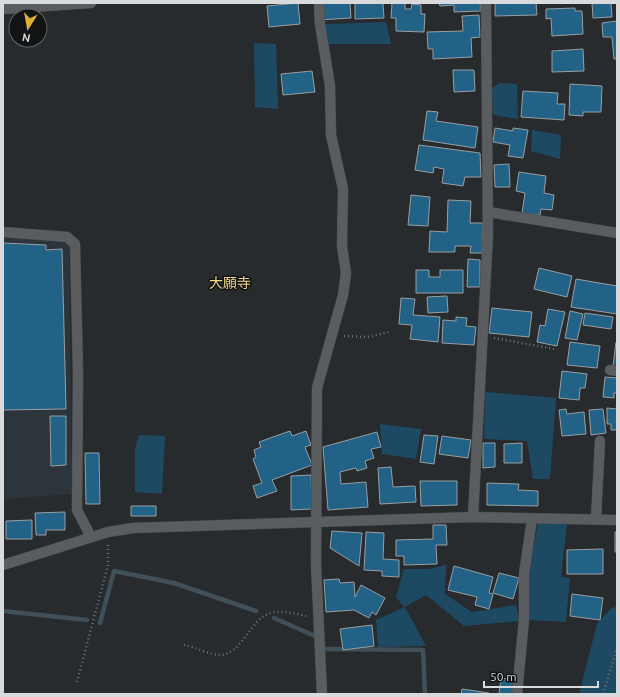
<svg xmlns="http://www.w3.org/2000/svg" width="620" height="697" font-family="Ubuntu,'Noto Sans JP',sans-serif">
  <rect width="100%" height="100%" fill="#272b2d"/>
  <path fill="#2b353b" d="M3,237l66,4 3,253 -69,5z"/>
  <path fill="#1d4963" d="M386,22l5,22h-62l-4,-20z
    M254,43l22,1 2,65 -23,-2z
    M500,83l17,1 1,35 -25,-4 -1,-27z
    M532,130l29,5 -1,24 -29,-8z
    M485,392l71,6 -6,81h-17l-6,-38 -43,-2z
    M380,424l41,5 -5,30 -34,-5z
    M139,435l26,1 -3,58 -27,-2v-43z
    M538,523l29,1 -6,53 9,1 -4,44 -38,-2 1,-48z
    M446,565l-1,29 27,18 44,-7 3,16 -55,5 -38,-31 -21,12 21,39 -48,1 -2,-27 28,-13 -8,-10 8,-28h25z
    M617,606v81l-2,7h-36l18,-70 13,-15z"/>
  <g fill="none" stroke-linecap="round" stroke-linejoin="round">
    <path stroke="#414f59" stroke-width="4.5" d="M3,611l84,9
      M274,618l41,18
      M100,623l14,-52 60,12 82,28
      M326,649l97,1 2,44"/>
  </g>
  <path fill="#226287" stroke="#999ea1" d="M298,3l2,21 -31,3 -2,-21z
    M318,3h32l1,15 -32,2z
    M355,3h28l1,15 -29,1z
    M392,3h13v6h6l1,-5 9,1v9h4l-1,18 -28,-1v-13h-5z
    M439,3h41l1,8 -27,1v-7l-14,1z
    M495,3h41l1,12 -42,1z
    M592,3h19l1,14 -19,1z
    M575,8v3h7l1,23 -31,2 -1,-18 -5,1v-10z
    M479,15l1,22 -9,1 1,19 -39,2v-10h-5l-1,-17 36,-1 -1,-15z
    M617,21v38h-3l-2,-22h-9l-1,-14z
    M583,49l1,22 -32,1v-21z
    M453,70h21l1,21 -21,1z
    M312,71l3,21 -32,3 -2,-21z
    M570,84l32,2 -1,26h-18v4l-14,-1z
    M523,91l35,2 -1,11h8l-1,16 -43,-3z
    M427,111l11,1 -2,9 42,6 -3,21 -52,-8z
    M495,128l18,3v-3l15,2 -5,28 -15,-2 2,-11 -17,-3z
    M419,145l61,8 1,24h-16l-2,9 -21,-3 2,-14 -10,-2 -1,6 -18,-3z
    M509,164l1,23h-15l-1,-22z
    M519,172l27,4 -2,17 10,2 -2,15 -11,-1 -1,6 -18,-2 3,-20 -9,-2z
    M411,195l19,2 -2,29 -20,-1z
    M448,200l23,1 -1,22h13l-1,30h-12l1,-7h-16v6h-26l1,-21 17,1z
    M3,243l43,2v5l16,-1 4,160 -63,1z
    M468,259l12,1v27h-13z
    M539,268l33,8 -5,21 -33,-8z
    M416,270h13v7h11v-7h23v23h-47z
    M576,279l41,7v28l-46,-7z
    M447,296l1,16 -20,1 -1,-16z
    M401,298l14,1 -2,16 27,2 -2,25 -28,-3 2,-14 -13,-1z
    M492,308l40,4 -3,25 -40,-4z
    M548,309l17,3 -8,34 -20,-4 3,-17 5,1z
    M570,311l13,3 -6,26 -12,-2z
    M585,313l28,4 -2,12 -28,-4z
    M456,317l11,1 -1,8 10,1 -2,18 -32,-2 1,-23 13,1z
    M570,342l30,4 -3,22 -30,-3z
    M616,342h1v25l-4,-1z
    M562,371l25,3 -2,14h-5l-1,12 -20,-2z
    M605,377l12,1v15h-3v5l-11,-1z
    M607,408l10,1v21h-6v-6h-4z
    M566,409l1,5 17,-2 2,22 -24,2 -3,-26z
    M603,409l3,24 -15,2 -2,-25z
    M50,416h16v49l-15,1z
    M290,431l2,5 14,-5 5,14 -6,2 7,18 -40,15 5,11 -20,7 -4,-12 9,-3 -9,-24 3,-2 -2,-7 7,-3 -2,-5z
    M377,432l4,15 -10,2 3,9 -9,3 2,7 -10,3 -1,-3 -16,4 1,12 25,-2 2,25 -40,3 -5,-63z
    M424,435l14,1 -4,28 -14,-2z
    M442,436l29,4 -3,18 -29,-4z
    M483,443h12v24l-12,1z
    M522,443v20h-18v-19z
    M85,453h14l1,51h-14z
    M391,467l2,20 22,-1 1,16 -36,2 -2,-36z
    M311,475l1,34 -21,1v-34z
    M420,481h37v24l-36,1z
    M487,483l32,1 -1,6 20,1v15l-51,-1z
    M131,506h25v10h-25z
    M65,512v18h-19v5h-10l-1,-22z
    M32,520v19h-26v-18z
    M433,525h13l1,20h-11l1,19 -33,1v-9h-8v-16l37,-1z
    M332,531l30,2 -3,33 -29,-18z
    M366,532l18,1 -1,26 16,1v17l-17,-1v-5l-18,-1z
    M615,532h2v20h-2z
    M603,549v25h-36v-24z
    M454,566l39,11 -4,16 4,1 -4,15 -14,-4 2,-8 -29,-7z
    M499,573l20,5 -6,21 -20,-6z
    M339,579l1,4 14,-1 1,15 6,-12 24,13 -9,17 -4,-3 -3,6 -15,-8 -28,2 -2,-32z
    M572,594l31,4 -3,22 -30,-4z
    M372,625l2,21 -31,4 -3,-21z
    M501,678l14,2 -2,14h-14z
    M462,689l27,4v1h-28z"/>
  <g fill="none" stroke-linecap="round" stroke-linejoin="round">
    <g stroke="#444749" stroke-width="11">
      <path id="minor" d="M319,3l1,21 10,62 1,49 12,54 -1,57 4,27 -3,22 -26,93 -1,176 6,130
        M3,9l88,-6
        M488,212l129,21
        M3,232l64,5 8,7 3,128 -1,138 14,27
        M610,370l7,1
        M473,517l15,-282 -2,-232
        M596,519l4,-78
        M3,565l105,-33 25,-4 340,-11 144,3
        M517,694l7,-75v-45l8,-55"/>
    </g>
    <path stroke="#6f7274" stroke-width="2.5" stroke-dasharray="1 3" stroke-linecap="butt" d="M344,336l24,1 21,-5
      M494,338l60,11
      M184,645c10,2 27,10 36,10 23,-1 31,-38 51,-42 12,-3 24,1 36,3
      M77,682l31,-117v-21
      M603,694l14,-46"/>
    <use href="#minor" stroke="#595d60" stroke-width="10"/>
  </g>
  <g text-anchor="middle" stroke-width="3" stroke-linejoin="round" paint-order="stroke">
    <g font-size="14" fill="#f4d58a" stroke="#111314">
      <text x="230" y="288">大願寺</text>
    </g>
  </g>
  <rect width="620" height="697" fill="none" stroke="#d8dadc" stroke-width="8"/>
  <g transform="translate(28 28) rotate(191)"><circle r="19" fill="#111314" stroke="#616364"/>
  <path d="M0-3L7 15L0 10L-7 15Z" fill="#deb133"/>
  <text y="-6" font-size="11" font-weight="bold" text-anchor="middle" fill="#d8dadc">N</text>
  </g>
  <path d="M484 681v6h114v-6" fill="none" stroke="#d8dadc" stroke-width="2"/>
  <text x="490" y="681" font-size="12" fill="#d8dadc" stroke="#111314" stroke-width="3" paint-order="stroke">50 m</text>
</svg>
